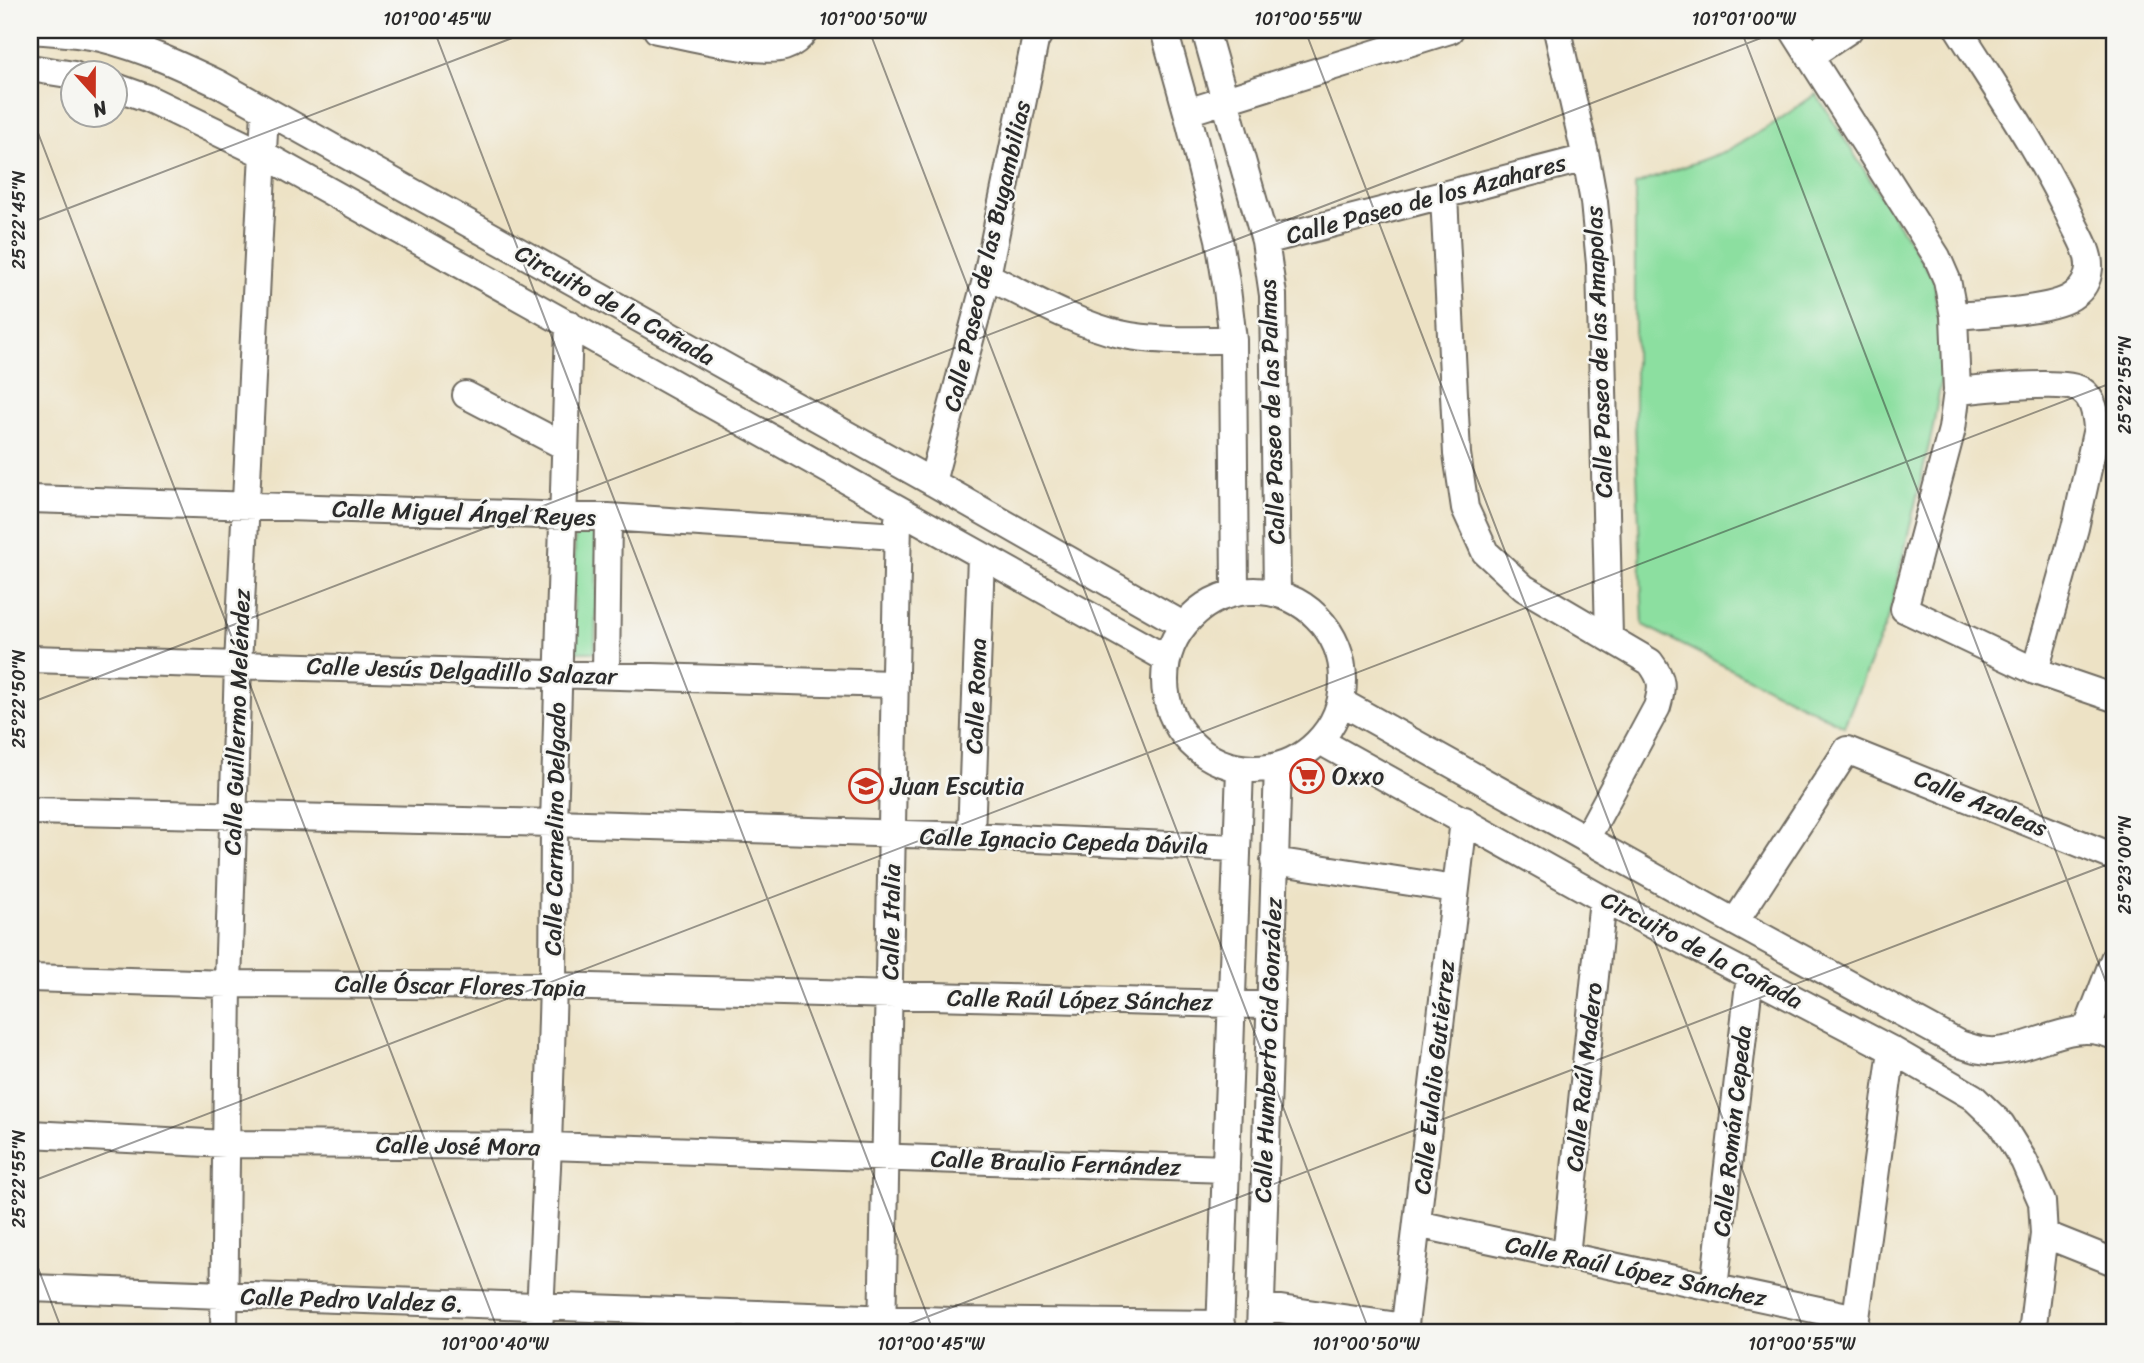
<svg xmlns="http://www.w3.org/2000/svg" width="2144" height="1363" font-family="Sriracha,sans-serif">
  <rect width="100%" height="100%" fill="#f6f6f2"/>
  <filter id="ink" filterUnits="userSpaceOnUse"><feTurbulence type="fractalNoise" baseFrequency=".0143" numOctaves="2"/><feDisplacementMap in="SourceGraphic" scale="14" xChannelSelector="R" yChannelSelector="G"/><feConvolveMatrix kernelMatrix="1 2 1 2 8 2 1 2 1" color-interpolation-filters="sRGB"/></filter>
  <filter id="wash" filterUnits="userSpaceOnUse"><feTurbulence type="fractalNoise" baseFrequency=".00686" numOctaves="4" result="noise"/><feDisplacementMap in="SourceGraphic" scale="28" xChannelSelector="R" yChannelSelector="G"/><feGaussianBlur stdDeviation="1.57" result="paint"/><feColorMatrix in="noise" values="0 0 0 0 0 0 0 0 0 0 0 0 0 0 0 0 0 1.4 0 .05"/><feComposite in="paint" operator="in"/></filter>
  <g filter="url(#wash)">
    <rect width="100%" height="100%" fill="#ede2c5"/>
    <path fill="#8cdfa0" stroke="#5c8566" stroke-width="2" d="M1816,94l118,186 9,90 -11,62 -43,184 -45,110 -201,-101 -8,-203v-237l91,-34 44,-25z
      M575,527l23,2 -3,123h-22z"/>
  </g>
  <g filter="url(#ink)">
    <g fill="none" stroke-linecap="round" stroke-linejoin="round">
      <g stroke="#6f6b61" stroke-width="30">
        <path id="minor" d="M30,30c24,2 48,3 71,8 42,10 80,28 118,46l713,398 251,143
          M657,30c28,5 102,25 127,17 9,-3 16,-9 21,-17
          M1164,30l23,82 32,127 8,50 6,51 2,252
          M1205,30l60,211 8,54 4,298
          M1557,30l29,128 8,44 6,62 9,373
          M1793,30l144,227 10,23 7,36 3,75 -5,38 -48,180 131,62 79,27
          M1810,56l39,-26
          M30,68l44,7
          M116,87l31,11 116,56 904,505
          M1187,112l263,-82
          M1444,196l13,258 8,54 20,44 39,36 126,74c13,17 13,24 7,45l-71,132
          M1265,241l321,-83
          M987,276c39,19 91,49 133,58 36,8 76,6 113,6
          M1954,316c27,-2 101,-5 120,-21 9,-6 14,-16 15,-27 1,-15 -9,-31 -16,-45 -31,-68 -74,-130 -114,-193
          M1957,391c23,-2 107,-12 124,-1 13,8 15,25 16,38l-22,100 -40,143
          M466,395l98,51
          M932,482l55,-206 48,-235 6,-11
          M30,499l578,18 289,19
          M1165 680a89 89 0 1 1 178 0a89 89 0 1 1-178 0Z
          M30,659l863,25
          M606,675l2,-158
          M1341,702l394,220 224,122c13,4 24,8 38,7 40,-3 76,-34 117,-15
          M1320,741l283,158 289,151 81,47 28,27 23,37 18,41 2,32 -12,99
          M30,811l524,12 417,13 265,12
          M971,836l10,-280
          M1274,861l181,28
          M1735,922l112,-172 267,107
          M30,978l198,6 325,2 716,19
          M2087,1029l27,-70
          M30,1134l196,10 322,2 678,23
          M1417,1224l439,94
          M2044,1234l70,28
          M1566,1256l37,-357
          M30,1288l921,33 270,3
          M1714,1288l36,-313
          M1260,1306l145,21
          M224,1333l4,-349 10,-319 27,-554
          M539,1333l9,-187 5,-160 1,-163 15,-499
          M882,1333l16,-813
          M1220,1333l20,-564
          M1260,1333l18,-567
          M1404,1333l60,-513
          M1854,1333l38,-283"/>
      </g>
      <use href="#minor" stroke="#fff" stroke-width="26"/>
    </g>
  </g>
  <path fill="none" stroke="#2b2b2b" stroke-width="2" stroke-opacity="0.45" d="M434,30l500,1303M869,30l501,1303M1305,30l500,1303M1741,30l373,973M30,112l469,1221M30,223l503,-193M30,703l1752,-673M30,1182l2084,-800M30,1247l33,86M885,1333l1229,-471"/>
  <defs>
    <g id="supermarket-ring" transform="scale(1.75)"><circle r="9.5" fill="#f6f6f2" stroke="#c8321e" stroke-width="1.5"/><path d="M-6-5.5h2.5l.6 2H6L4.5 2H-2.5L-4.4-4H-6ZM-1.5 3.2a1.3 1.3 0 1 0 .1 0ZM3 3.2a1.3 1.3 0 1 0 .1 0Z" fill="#c8321e"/></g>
    <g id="university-ring" transform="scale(1.75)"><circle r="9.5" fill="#f6f6f2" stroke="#c8321e" stroke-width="1.5"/><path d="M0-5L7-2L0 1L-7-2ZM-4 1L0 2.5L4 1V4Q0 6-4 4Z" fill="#c8321e"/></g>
  </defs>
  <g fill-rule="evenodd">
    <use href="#supermarket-ring" x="1307" y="776"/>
    <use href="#university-ring" x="866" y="786"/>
  </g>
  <g text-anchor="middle" stroke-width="5" stroke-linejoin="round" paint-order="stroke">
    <g font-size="24" fill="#2b2b2b" stroke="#f6f6f2">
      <text transform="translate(1426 199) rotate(-15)" y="8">Calle Paseo de los Azahares</text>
      <text transform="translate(987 256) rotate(-77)" y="8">Calle Paseo de las Bugambilias</text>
      <text transform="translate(615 305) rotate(29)" y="8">Circuito de la Cañada</text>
      <text transform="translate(1599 352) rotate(-92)" y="8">Calle Paseo de las Amapolas</text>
      <text transform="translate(1272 412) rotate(-92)" y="8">Calle Paseo de las Palmas</text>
      <text transform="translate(464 513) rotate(2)" y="8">Calle Miguel Ángel Reyes</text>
      <text transform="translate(462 671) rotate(2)" y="8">Calle Jesús Delgadillo Salazar</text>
      <text transform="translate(976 696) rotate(-88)" y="8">Calle Roma</text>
      <text transform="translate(237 722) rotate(-88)" y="8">Calle Guillermo Meléndez</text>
      <text transform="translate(1981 803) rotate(22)" y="8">Calle Azaleas</text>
      <text transform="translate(555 829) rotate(-89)" y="8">Calle Carmelino Delgado</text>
      <text transform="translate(1064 841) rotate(2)" y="8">Calle Ignacio Cepeda Dávila</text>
      <text transform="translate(891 922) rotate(-89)" y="8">Calle Italia</text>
      <text transform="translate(1702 950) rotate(28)" y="8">Circuito de la Cañada</text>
      <text transform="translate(460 986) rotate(1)" y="8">Calle Óscar Flores Tapia</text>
      <text transform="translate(1080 1000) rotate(1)" y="8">Calle Raúl López Sánchez</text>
      <text transform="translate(1268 1050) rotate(-88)" y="8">Calle Humberto Cid González</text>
      <text transform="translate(1434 1077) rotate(-84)" y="8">Calle Eulalio Gutiérrez</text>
      <text transform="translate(1584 1077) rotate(-84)" y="8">Calle Raúl Madero</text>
      <text transform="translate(1732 1131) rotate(-84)" y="8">Calle Román Cepeda</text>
      <text transform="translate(458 1146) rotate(1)" y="8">Calle José Mora</text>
      <text transform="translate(1056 1163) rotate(2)" y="8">Calle Braulio Fernández</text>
      <text transform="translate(1636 1271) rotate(12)" y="8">Calle Raúl López Sánchez</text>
      <text transform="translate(352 1300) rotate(2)" y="8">Calle Pedro Valdez G.</text>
    </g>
    <g font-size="24" fill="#2b2b2b" stroke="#f6f6f2" text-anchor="start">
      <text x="1332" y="784">Oxxo</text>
      <text x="890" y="794">Juan Escutia</text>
    </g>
  </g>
  <rect width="2144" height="1363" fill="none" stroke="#f6f6f2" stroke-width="77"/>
  <g transform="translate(94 94) rotate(159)"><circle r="33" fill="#f6f6f2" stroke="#a5a5a2" stroke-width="2"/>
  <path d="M0-5L12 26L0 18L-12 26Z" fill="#c8321e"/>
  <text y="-10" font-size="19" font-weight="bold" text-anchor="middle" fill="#2b2b2b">N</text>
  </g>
  <rect x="38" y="38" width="2068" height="1286" fill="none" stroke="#2b2b2b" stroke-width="2.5"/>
  <g font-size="18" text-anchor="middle" fill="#2b2b2b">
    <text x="437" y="25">101°00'45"W</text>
    <text x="873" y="25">101°00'50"W</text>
    <text x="1308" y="25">101°00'55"W</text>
    <text x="1744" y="25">101°01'00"W</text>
    <text transform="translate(19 220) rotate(-90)" y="6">25°22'45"N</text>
    <text transform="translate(2125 385) rotate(-90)" y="6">25°22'55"N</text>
    <text transform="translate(19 699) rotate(-90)" y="6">25°22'50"N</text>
    <text transform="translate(2125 865) rotate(-90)" y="6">25°23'00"N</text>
    <text transform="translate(19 1179) rotate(-90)" y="6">25°22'55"N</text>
    <text x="495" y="1350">101°00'40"W</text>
    <text x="931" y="1350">101°00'45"W</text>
    <text x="1366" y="1350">101°00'50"W</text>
    <text x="1802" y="1350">101°00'55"W</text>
  </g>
</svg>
